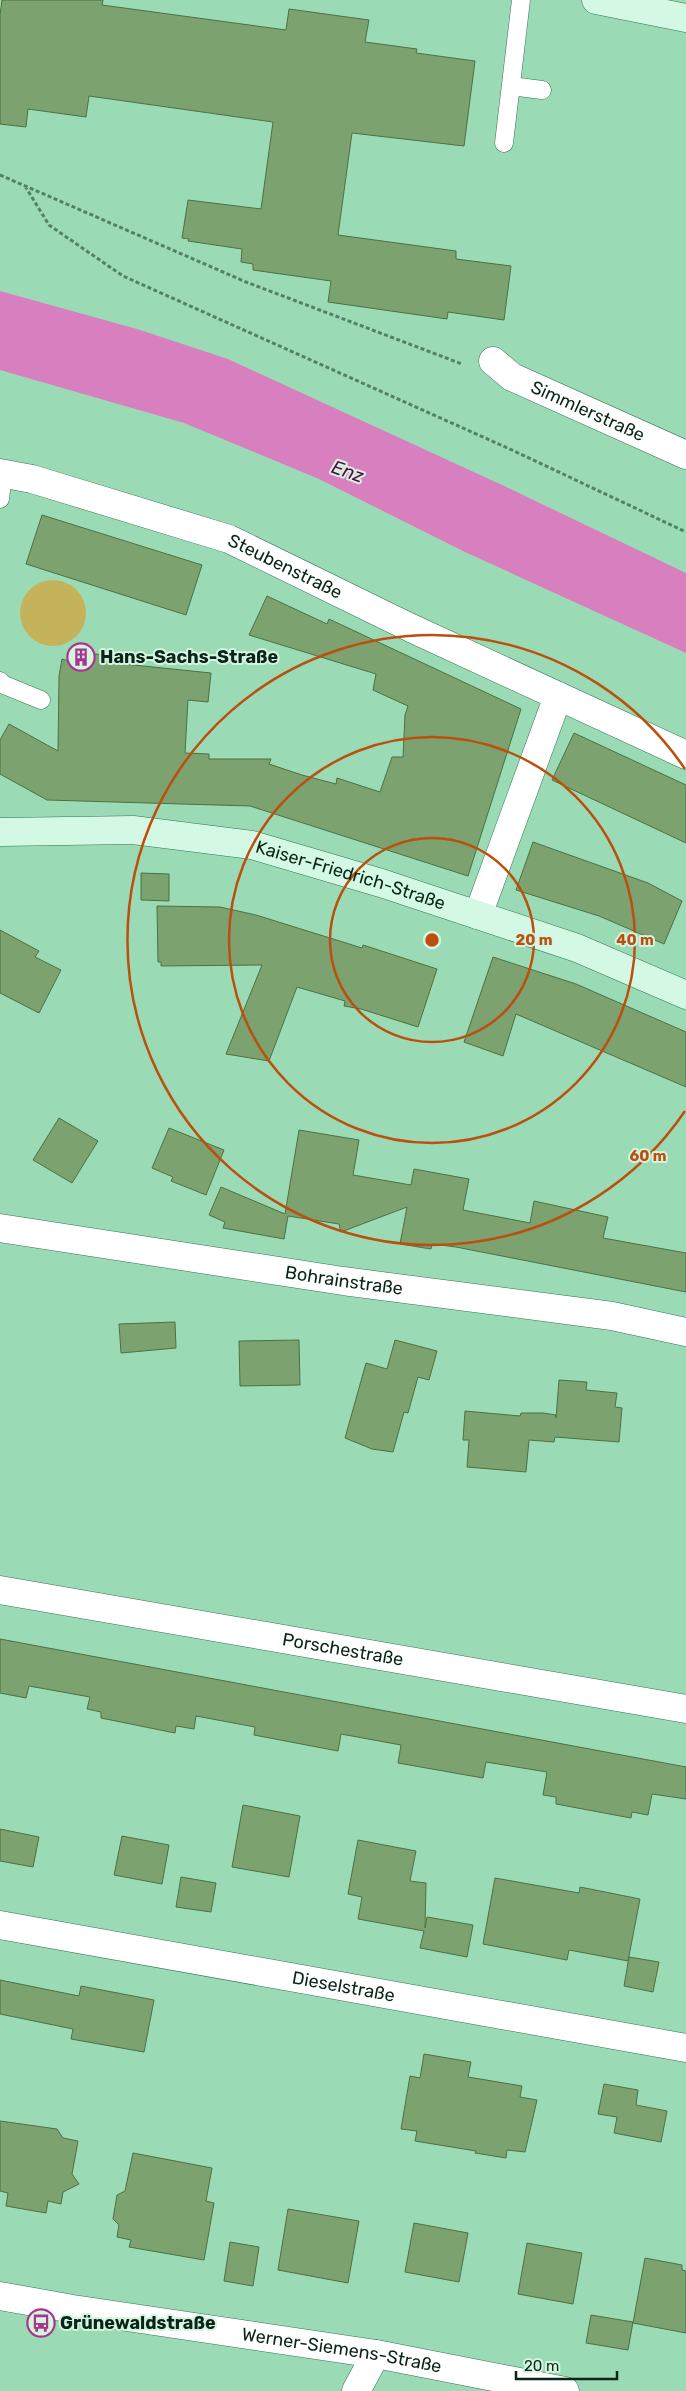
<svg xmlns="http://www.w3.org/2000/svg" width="686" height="2391" font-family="Rubik,sans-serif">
  <rect width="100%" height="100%" fill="#9adbb6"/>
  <path fill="#c4b35b" d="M20 613a33 33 0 1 1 66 0a33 33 0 1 1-66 0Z"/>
  <path fill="#d880bf" d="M0,291l137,38 91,30 274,126 184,88v80l-221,-101 -146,-73 -135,-56 -184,-53z"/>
  <path fill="#7ca270" stroke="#4d7141" d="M2,0h101l-1,5 184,25 3,-21 80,11 -4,22 52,7 -1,4 59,8 -11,85 -112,-13 -14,102 118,16v8l55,7 -7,54 -56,-8 -1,7 -119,-17 3,-21 -78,-11v-6l-12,-2 1,-13 -54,-8 1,-2 -7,-1 6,-38 73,9 12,-87 -184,-26 -3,21 -58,-8 -2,18 -26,-3v-109z
    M42,515l160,50 -16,50 -160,-51z
    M267,596l60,28 2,-5 192,90 -53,167 -218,-70 -203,-6 -47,-26v-34l9,-16 49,27 1,-75 3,-17 7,2 4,-14 21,7 15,1v4l16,1 -1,4 87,9 -3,29 -20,-2 -3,53 24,1v5h62l-2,5 33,11 34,9 1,-6 43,14 12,-35h11l2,-42 3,-9 -35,-16 3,-16 -127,-39z
    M574,733l112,52v58l-134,-63z
    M533,842l115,41 34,18 -18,43 -65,-28 -83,-26z
    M141,873l28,1v27l-28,-1z
    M157,906l63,1 36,8 106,33 1,-3 74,24 -19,58 -57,-18 -17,-3 1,-5 -48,-14 -28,74 -43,-7 36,-89 -101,1v-4h-3z
    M0,930l39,21 -4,6 26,13 -22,43 -39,-20z
    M493,957l83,27 110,48v55l-170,-73 -13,42 -39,-14z
    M59,1118l39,23 -26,42 -39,-23z
    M169,1128l55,22 -18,45 -35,-14 2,-4 -21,-9z
    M299,1130l60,10 -6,35 58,10 3,-16 55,10 -6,31 67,13 4,-22 74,16 -5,21 83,15v39l-230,-45 -24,-3 -1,5 -31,-5 7,-37 -66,25 -2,-8 -51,-8 -4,23 -61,-11 2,-6 -16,-7 12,-28 64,27z
    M175,1322l1,26 -55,5 -2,-29z
    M299,1340l1,45 -60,1 -1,-45z
    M395,1340l42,11 -8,29 -11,-3 -10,36 -4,-1 -11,40 -21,-3 -27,-11 21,-75 21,6z
    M559,1380l28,2 -1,8 31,3 -2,14 7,1 -3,34 -64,-5 -1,5 -25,-2 -3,32 -59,-5 2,-27h-6l2,-29 55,5 1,-3h22l13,2v3z
    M0,1639l686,128v32l-34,-5 -4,21 -16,-3 -1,6 -75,-14v-7l-13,-2 4,-23 -61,-10 -3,16 -85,-15 3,-18 -60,-11 -3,17 -84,-16 1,-8 -59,-11 -2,13 -18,-3 -1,7 -74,-15v-6l-14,-3 3,-12 -61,-11 -3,12 -26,-5z
    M243,1805l57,11 -11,61 -57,-10z
    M0,1829l39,8 -6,30 -33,-6z
    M122,1836l47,9 -7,39 -48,-9z
    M358,1840l58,11 -6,30 16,2 -1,45 2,-11 46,8 -6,32 -47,-9 4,-17 -66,-12 4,-22 -14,-3z
    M181,1877l35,6 -5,29 -35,-5z
    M495,1878l84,15 1,-6 60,12 -12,62 -59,-11 -2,10 -84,-16z
    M629,1957l30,5 -6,30 -29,-6z
    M0,1980l79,16 2,-10 73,14 -10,52 -73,-13 2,-10 -73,-15z
    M424,2054l47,8 -3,15 54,9 -2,11 17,3 -12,52 -18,-2 -1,8 -31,-5 1,-2 -61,-10 2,-10 -16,-2 9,-53 10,2z
    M604,2084l34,6 -2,15 31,6 -6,31 -47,-9 3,-16 -19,-3z
    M0,2121l57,8 6,9 15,3 -6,33 7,10 -16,8 -2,12 -13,-3 -2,12 -40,-7 2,-13 -8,-2z
    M133,2153l79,15 -6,33 8,2 -10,57 -75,-13 2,-7 -14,-3 2,-12 -6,-6 4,-24 8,-4z
    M288,2209l71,12 -11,62 -70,-13z
    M414,2223l54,10 -9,49 -54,-10z
    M230,2242l29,5 -6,39 -29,-5z
    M527,2243l55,10 -9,51 -55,-10z
    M645,2258l37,7v5l4,1v62l-53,-10z
    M591,2315l42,7 -5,28 -42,-7z"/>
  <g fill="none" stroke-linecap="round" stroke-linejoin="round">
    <g stroke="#347352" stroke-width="19">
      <path id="lane" d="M511,86l31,4
        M504,143l17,-143
        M0,499l3,-26
        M0,681l2,3 39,16"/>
    </g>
    <g stroke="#347352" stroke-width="29">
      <g id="street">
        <path id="s1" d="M493,361l19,16 174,78"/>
        <path id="s2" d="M0,473l32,6 197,60 182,89 275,127"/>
        <path d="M478,915l80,-219"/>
        <path id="s3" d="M0,1228l343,53 269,35 74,16"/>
        <path id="s4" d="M0,1590l686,119"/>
        <path id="s5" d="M0,1925l686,123"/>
        <path id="s6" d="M0,2296l73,13 303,45 189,37"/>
        <path d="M356,2391l20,-37"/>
      </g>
    </g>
    <g stroke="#347352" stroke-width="29">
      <g id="secondary">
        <path d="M596,0l90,18"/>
        <path id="s7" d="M0,832l133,-2 119,15 129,38 196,65 109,47"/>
      </g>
    </g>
    <path stroke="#528167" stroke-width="3" stroke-dasharray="4 2.5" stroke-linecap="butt" d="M0,175l246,107 216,82
      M25,186l24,39 74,51 389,174 174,82"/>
    <use href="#lane" stroke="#fff" stroke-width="18"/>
    <use href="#street" stroke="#fff" stroke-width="28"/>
    <use href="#secondary" stroke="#d3f9e5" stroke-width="28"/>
  </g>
  <g fill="none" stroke="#bc4f0e" stroke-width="2.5">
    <circle cx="432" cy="940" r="102"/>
    <circle cx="432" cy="940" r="203"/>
    <path d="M685 1111A305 305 0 1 1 685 769"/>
  </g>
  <defs>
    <g id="building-ring" transform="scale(1.4375)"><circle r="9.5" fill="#d4f4e0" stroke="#a8348d" stroke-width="1.5"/><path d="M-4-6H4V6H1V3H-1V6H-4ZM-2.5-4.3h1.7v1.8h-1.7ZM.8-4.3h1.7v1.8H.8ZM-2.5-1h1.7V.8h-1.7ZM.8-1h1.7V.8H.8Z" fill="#a8348d"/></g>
    <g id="bus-ring" transform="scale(1.4375)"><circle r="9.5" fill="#d4f4e0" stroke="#a8348d" stroke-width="1.5"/><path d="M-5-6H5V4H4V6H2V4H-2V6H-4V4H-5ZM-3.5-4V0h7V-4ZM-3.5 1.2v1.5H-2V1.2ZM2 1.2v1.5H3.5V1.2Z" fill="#a8348d"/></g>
  </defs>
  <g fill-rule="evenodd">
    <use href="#building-ring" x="81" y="657"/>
    <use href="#bus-ring" x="41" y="2323"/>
  </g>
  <g text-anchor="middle" stroke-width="4" stroke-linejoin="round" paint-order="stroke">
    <g font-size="18" fill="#0a2517" stroke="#d4f4e0">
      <text dy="6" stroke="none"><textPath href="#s1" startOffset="108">Simmlerstraße</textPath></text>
      <text dy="6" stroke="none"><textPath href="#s2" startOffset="301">Steubenstraße</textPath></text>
      <text dy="6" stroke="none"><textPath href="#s7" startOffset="356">Kaiser-Friedrich-Straße</textPath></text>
      <text dy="6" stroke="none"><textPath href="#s3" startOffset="348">Bohrainstraße</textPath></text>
      <text dy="6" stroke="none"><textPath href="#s4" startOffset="348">Porschestraße</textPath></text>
      <text dy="6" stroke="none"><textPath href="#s5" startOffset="349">Dieselstraße</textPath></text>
      <text dy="6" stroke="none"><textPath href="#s6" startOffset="346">Werner-Siemens-Straße</textPath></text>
    </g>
    <g font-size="18" font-weight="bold" fill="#0a2517" stroke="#d4f4e0" text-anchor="start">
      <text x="100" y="663">Hans-Sachs-Straße</text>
      <text x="60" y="2329">Grünewaldstraße</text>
    </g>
    <g font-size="19" font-style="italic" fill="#590748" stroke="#d4f4e0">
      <text transform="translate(348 471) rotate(19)" y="7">Enz</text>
    </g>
  </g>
  <circle cx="432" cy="940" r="8" fill="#bc4f0e" stroke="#d4f4e0" stroke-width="2.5"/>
  <g font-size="15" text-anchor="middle" font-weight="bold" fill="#bc4f0e" stroke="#d4f4e0" stroke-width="4" stroke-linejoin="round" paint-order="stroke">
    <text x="534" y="945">20 m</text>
    <text x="635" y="945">40 m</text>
    <text x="648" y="1161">60 m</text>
  </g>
  <path d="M516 2371v8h101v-8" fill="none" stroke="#0a2517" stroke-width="2.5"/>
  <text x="524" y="2371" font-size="15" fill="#0a2517" stroke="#d4f4e0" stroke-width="4" paint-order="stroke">20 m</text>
</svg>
